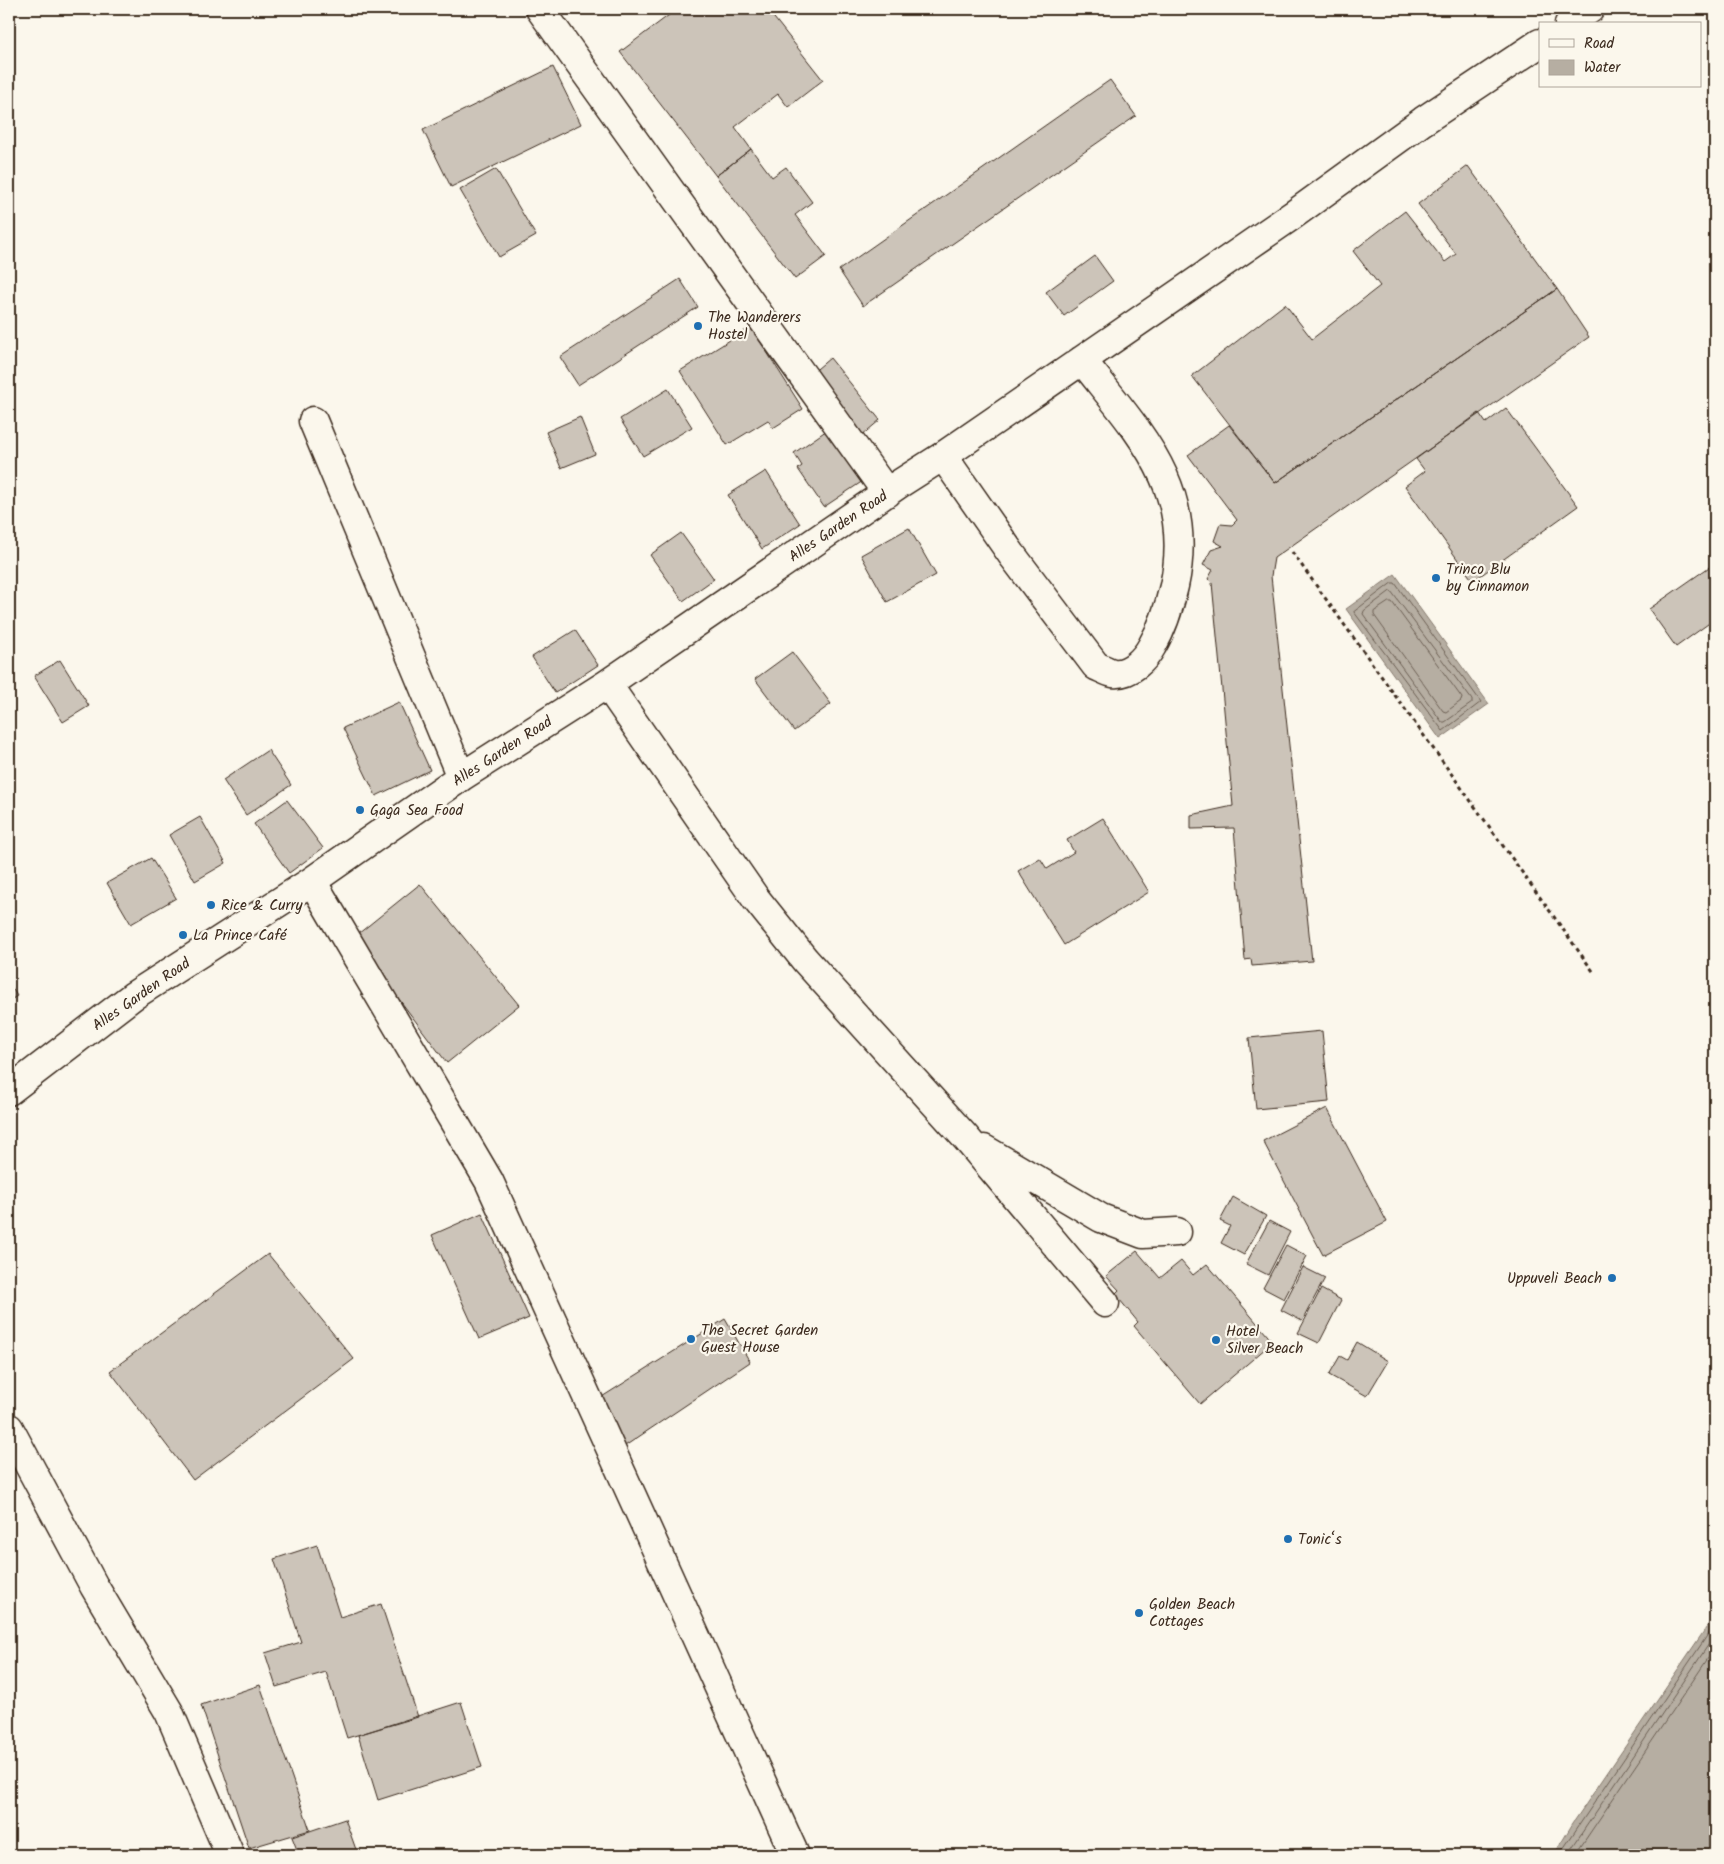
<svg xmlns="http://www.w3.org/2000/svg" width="1724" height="1864" font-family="Kalam,sans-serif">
  <rect width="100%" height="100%" fill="#fbf7ec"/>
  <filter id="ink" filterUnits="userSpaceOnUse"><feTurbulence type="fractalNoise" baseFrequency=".02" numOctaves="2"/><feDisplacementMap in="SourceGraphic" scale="10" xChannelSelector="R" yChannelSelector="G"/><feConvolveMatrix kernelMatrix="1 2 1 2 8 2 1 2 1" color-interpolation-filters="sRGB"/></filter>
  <g filter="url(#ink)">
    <path fill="#b6aea2" stroke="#85796d" d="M1395,574l94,130 -49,35 -94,-130z
      M1715,1615v240h-161l19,-32z"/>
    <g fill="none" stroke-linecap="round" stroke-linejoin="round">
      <path stroke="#6c5f53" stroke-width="1" d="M1392,583h3l86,119 -38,29 -89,-119z
        M1391,591l81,109v3l-27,19h-3l-79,-108 1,-3z
        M1389,602h3l70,96 -1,3 -15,11 -3,-1 -69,-96v-3z
        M1559,1855l156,-231
        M1567,1855l148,-220
        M1575,1855l140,-207"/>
    </g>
    <path fill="#ccc4b9" stroke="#3b2a1e" d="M677,9h90l56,71 -35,27 -10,-13 -43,33 16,22 -35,27 -96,-124z
      M1411,9h15l-11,6z
      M553,67l28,57 -130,63 -28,-57z
      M1110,80l26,36 -273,190 -24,-36z
      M751,149l21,28 14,-10 26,35 -17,13 31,41 -31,23 -79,-103z
      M1468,166l89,123 -282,194 -83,-107 93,-72 27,35 68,-53 -27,-35 52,-40 40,51 11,-8 -38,-50z
      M496,169l40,67 -37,21 -39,-67z
      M1095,256l18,25 -49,35 -18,-24z
      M680,279l18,28 -120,78 -18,-28z
      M1557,289l32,48 -315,221 -3,18 41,385 -60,5 -1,-7 -6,1 -11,-132 -43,1v-14l42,-9 -21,-223 -4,-4 5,-9 -10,-5 8,-15 12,-4 -9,-5 6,-17 12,1 5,-5 -49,-65 41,-30 46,58z
      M751,327l52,82 -30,19 -5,-8 -41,25 -47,-74z
      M830,358l50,62 -19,16 -50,-62z
      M668,389l24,38 -49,29 -23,-37z
      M1506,408l72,98 -105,75 -68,-95 20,-15 -9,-12 63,-46 7,10z
      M580,417l15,37 -34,14 -15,-36z
      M830,428l36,51 -42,28 -26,-38 4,-3 -8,-13z
      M766,471l34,53 -38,25 -34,-54z
      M909,528l27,47 -49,27 -26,-47z
      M681,533l33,46 -31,22 -33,-46z
      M1715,563v56l-39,28 -27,-38z
      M575,630l23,35 -43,28 -23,-36z
      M792,652l39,52 -37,27 -39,-52z
      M60,660l29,46 -26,16 -29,-46z
      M399,702l31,68 -54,26 -33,-68z
      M268,750l23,35 -45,30 -23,-35z
      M287,800l36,48 -34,25 -35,-49z
      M200,817l26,46 -31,18 -26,-46z
      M1103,818l46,74 -85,53 -46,-74 22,-13 7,11 27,-17 -7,-12z
      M151,858l25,40 -45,26 -24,-41z
      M420,884l99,121 -72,58 -94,-125z
      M9,983l8,13 -8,5z
      M1322,1031l7,71 -73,7 -7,-71z
      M1327,1108l60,114 -64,33 -60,-114z
      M1233,1197l33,19 -22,39 -23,-12 9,-17 -10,-5z
      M482,1213l47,105 -50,21 -47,-104z
      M1269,1221l21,11 -22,43 -22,-11z
      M1286,1245l21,11 -23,43 -21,-11z
      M1137,1251l23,27 21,-17 12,14 14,-11 66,78 -73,62 -66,-78 4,-4 -23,-28 4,-4 -13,-14z
      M268,1254l86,105 -161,121 -83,-109z
      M1303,1267l22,11 -23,43 -21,-11z
      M1321,1289l20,11 -22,43 -21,-10z
      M725,1319l25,43 -128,86 -25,-48z
      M1357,1342l31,19 -21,35 -38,-21 11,-19 7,4z
      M317,1545l23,72 41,-13 37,113 -71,21 -21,-66 -50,15 -11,-34 36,-11 -27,-83z
      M260,1685l50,145 -61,18 -48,-143z
      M461,1702l21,65 -104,33 -20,-65z
      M345,1819l13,36h-59l-7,-18z"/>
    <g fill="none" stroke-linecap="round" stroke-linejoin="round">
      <g stroke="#3b2a1e" stroke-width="31">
        <path id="minor" d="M540,9l347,484
          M1569,24l21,-15
          M313,421l148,356
          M943,456l69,99 84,111c5,2 12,6 17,7 17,2 32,-14 39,-27 11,-19 17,-38 22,-60 22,-98 -36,-154 -92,-226
          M607,684l149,215 49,61 161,178 139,165
          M312,881l177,300 306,674
          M9,1091l124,-95 179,-115 149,-104 146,-93 292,-200 44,-28 350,-241 130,-94 117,-78
          M984,1149l117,69 42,16 34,-2
          M9,1428l85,158 75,126 61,143"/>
      </g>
      <path stroke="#3b2a1e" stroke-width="3" stroke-dasharray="4 4" stroke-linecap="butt" d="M1292,552l303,422"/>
      <use href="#minor" stroke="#fbf7ec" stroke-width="28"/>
    </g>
  </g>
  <g fill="#1f6fb2" stroke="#fbf7ec" stroke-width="2">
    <circle cx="698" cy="326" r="5"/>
    <circle cx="1436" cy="578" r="5"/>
    <circle cx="360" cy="810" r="5"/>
    <circle cx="211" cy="905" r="5"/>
    <circle cx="183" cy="935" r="5"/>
    <circle cx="1612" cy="1278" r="5"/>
    <circle cx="691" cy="1339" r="5"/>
    <circle cx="1216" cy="1340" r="5"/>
    <circle cx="1288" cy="1539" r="5"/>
    <circle cx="1139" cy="1613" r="5"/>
  </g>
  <g text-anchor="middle" stroke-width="4.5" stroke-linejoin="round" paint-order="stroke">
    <g font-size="15" fill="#3b2a1e" stroke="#fbf7ec" text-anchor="start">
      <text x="708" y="322">The Wanderers<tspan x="708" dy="17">Hostel</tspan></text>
      <text x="1446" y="574">Trinco Blu<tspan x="1446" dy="17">by Cinnamon</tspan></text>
      <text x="370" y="815">Gaga Sea Food</text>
      <text x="221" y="910">Rice &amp; Curry</text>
      <text x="193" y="940">La Prince Café</text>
      <text x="1602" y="1283" text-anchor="end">Uppuveli Beach</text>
      <text x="701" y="1335">The Secret Garden<tspan x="701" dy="17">Guest House</tspan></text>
      <text x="1226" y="1336">Hotel<tspan x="1226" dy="17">Silver Beach</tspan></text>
      <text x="1298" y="1544">Tonic‘s</text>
      <text x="1149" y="1609">Golden Beach<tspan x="1149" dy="17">Cottages</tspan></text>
    </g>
    <g font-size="15" fill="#3b2a1e" stroke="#fbf7ec">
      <text transform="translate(838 526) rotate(-34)" y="5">Alles Garden Road</text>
      <text transform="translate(502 751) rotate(-33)" y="5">Alles Garden Road</text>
      <text transform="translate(141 994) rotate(-35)" y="5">Alles Garden Road</text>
    </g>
  </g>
  <rect width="1724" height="1864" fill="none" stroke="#fbf7ec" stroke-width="30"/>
  <rect x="15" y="15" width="1694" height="1834" fill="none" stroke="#3b2a1e" stroke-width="2" filter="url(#ink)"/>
  <rect x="1539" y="22" width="162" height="65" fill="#fbf7ec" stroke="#aea59a"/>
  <rect x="1549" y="39" width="25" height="8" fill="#fbf7ec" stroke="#aea59a"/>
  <text x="1584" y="48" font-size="15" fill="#3b2a1e">Road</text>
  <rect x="1549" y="60" width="25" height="15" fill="#b6aea2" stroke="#aea59a"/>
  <text x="1584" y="72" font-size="15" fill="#3b2a1e">Water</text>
</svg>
